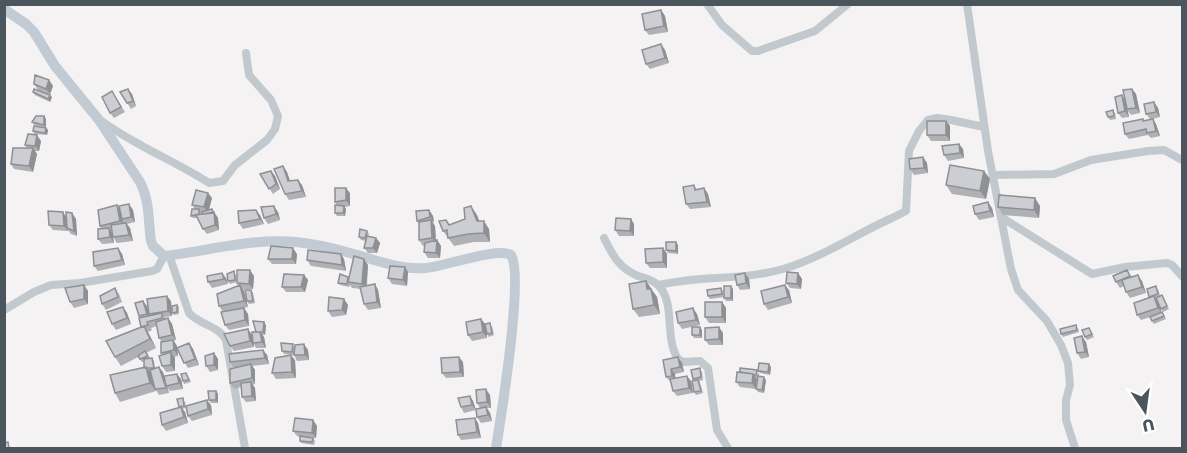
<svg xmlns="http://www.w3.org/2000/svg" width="1187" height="453" font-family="'Golos Text',sans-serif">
  <rect width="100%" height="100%" fill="#f4f2f2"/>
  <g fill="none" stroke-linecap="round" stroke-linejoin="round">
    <path stroke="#c1c9ce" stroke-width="8" d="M707,4l15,21 30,26h6l57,-20 33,-27
      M967,4l21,147 23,118 7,21 29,31 14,24 7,18 2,22 -4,15v20l9,28
      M103,122c33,24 72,39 106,61l14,-2 12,-16 32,-25 8,-11 3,-13 -7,-16 -22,-25 -3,-22
      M994,175l60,-1 37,-14 57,-9 16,-1 18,10
      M1001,217l91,57 33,-7 42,-4 5,2 10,11
      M604,238c9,18 15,30 34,38 7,2 16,4 21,10 17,19 5,52 19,73l5,3 17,-1 8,7 9,62 11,18
      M169,255l20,58c11,12 30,13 37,27l19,108
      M659,285c40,-10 82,-4 124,-16 38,-11 73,-35 109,-51l14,-7 3,-60 10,-20 9,-11 9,-2 14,2 33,7
      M4,310l30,-18 17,-7 29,-2 72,-12 5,-2 7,-13"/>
    <path stroke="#c2cad3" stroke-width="10" d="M4,9l22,15 8,8 21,34 44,54 41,62c10,19 8,38 11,59l2,5 11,10c44,-5 88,-18 132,-14 19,2 37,6 54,11 26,7 49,17 76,15 20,-2 71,-21 85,-13 13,20 -10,162 -15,193"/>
  </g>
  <path fill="#afb1b5" d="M661,10l4,6 3,16 -19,3 -4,-5z
    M661,44l4,6 4,13 -19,6 -4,-5z
    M49,80l4,6 -3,8 -12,-4 -4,-6z
    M1132,89l4,5 4,19 -9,2 -3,-4 1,6 -7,1 -4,-5 7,-14z
    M112,91l13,21 -11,6 -4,-5z
    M33,92l19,5 -2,5 -15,-7z
    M120,92l12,2 4,12 -5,3z
    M1154,102l4,6 2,9 -7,2 3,5 4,12 -9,2 -3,-3 -19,4 -4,-5 18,-15 1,2 6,-2 -4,-5z
    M1113,110l2,3 1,6 -6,1 -2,-3z
    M44,116l2,3v9l2,2 -1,5 -13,-1 -1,-3 9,-4 -8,-2 -2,-3z
    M946,121l4,5v15h-19l-4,-6z
    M41,141l-2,10h-4l2,3 -4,18 -19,-3 -3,-5 16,-16 -2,-3z
    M959,144l4,5 1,9 -16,3 -4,-6z
    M923,157l4,6 1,10 -14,2 -4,-6z
    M283,166l4,6 3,9 12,4 4,12 -17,3 -4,-6z
    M271,171l4,5 5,13 -7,5 -13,-20z
    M984,171l6,8 -4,20 -34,-5 -6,-9z
    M694,185l3,5 7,-2 4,6 3,13 -21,2 -4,-5z
    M350,193v13l-5,1 1,2 -1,7h-8l-2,-3 2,-8 -2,-3z
    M212,198l-3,12 3,-1 6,9 1,12 -12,4 -4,-5 -5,-11h-5l-2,-2 4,-7 -3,-4z
    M129,204l4,6 2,12 -8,2 3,4 3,13 -16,2 -4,-6 1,6 -12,1 -4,-5 3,-11 -1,-2 17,-21 3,4z
    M1040,206l-1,12 -36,-3 -5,-8z
    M992,208l2,9 -15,3 -4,-6z
    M429,210l4,6 1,6 -1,1 2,3 1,14h1l4,6 -1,12h-12l-4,-6 1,-6h-2l-4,-6v-16l-2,-3z
    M278,212l2,8 -12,4 -4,-6z
    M72,213l4,6 1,17 -6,-2 -3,-4v1l-15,-1 -4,-5z
    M260,215l4,9 -21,5 -4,-6z
    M477,215l2,6 10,8 1,13h-16l-20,4 -11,-15 6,-6z
    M631,219l3,5v12h-15l-4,-6z
    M367,231l2,3 -1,2 8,2 4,5 -3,10h-9l-4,-5 2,-7 -5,-1 -2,-3z
    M678,245v9l-10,-1 -2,-3z
    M118,248l4,6 3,11 -27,6 -4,-5z
    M663,248l4,6v14h-17l-4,-5z
    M297,254l-1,10h-24l-4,-5z
    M341,254l3,5 2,12 -35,-5 -4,-6z
    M368,265l-1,21 8,-2 3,6 3,18 -13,2 -4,-6 -3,-15 -9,-1 -2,-3 -1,2 -9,-2 -2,-2z
    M405,267l3,5 -1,14 -15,-2 -4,-6z
    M1127,270l5,7 10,4 4,12 -16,5 -4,-6 -2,-6 -4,2 -4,-6z
    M798,273l4,6 -1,10 -11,-1 -4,-5z
    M236,274l1,8 17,-6 -1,13h-10l5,18 -25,5 -4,-6 19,-20 -1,-4 -7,2 -2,-3z
    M304,275l4,5 -3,12h-19l-4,-5z
    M226,278l2,6 -16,4 -4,-6z
    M749,279l1,10 -10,1 -3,-5z
    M646,281l11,16 3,17 -21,3 -6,-8z
    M84,285l4,6v13l-14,4 -4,-6z
    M115,288l4,6 3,8 -16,8 -4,-6z
    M733,289v12h-7l-2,-3z
    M1158,289l2,7 3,2 6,11 -6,3 -4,-8 2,8 3,3 2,4 -12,5 -4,-7 -9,3 -4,-5 13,-17 -1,-1z
    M251,290l2,3 2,10 -6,1 -2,-3z
    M723,290l1,7 -14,2 -2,-3z
    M789,290l3,13 -24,7 -4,-6z
    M344,299l4,6 -2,10 -14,2 -4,-6z
    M171,301l1,15 -7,1 1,2 2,-1 4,6 4,16 -2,1 3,5v2l12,-5 4,6 6,16 -11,3 -11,-18 1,6 -4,1 1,14 -9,1 -4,-6v-24l-3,-4 -2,-12 -6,2 1,2 -4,2 8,16 -10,5 4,5h2l2,3 1,7 8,4 1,4 17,3 2,10 -13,2 -2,-3 1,5 -10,2 -3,-5v1l-36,11 -5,-9 29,-25v-7l-2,1 -4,-5 -17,9 -6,-9 26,-30 -1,-9 -1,-2 8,-10 1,5z
    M722,302l4,6v15h-17l-4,-6z
    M177,305l2,2v7l-5,1 -2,-2z
    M123,307l4,6 4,11 -15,6 -4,-6z
    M244,308l4,6 1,12 -20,4 -4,-5z
    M697,314l3,11 -18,4 -4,-6z
    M481,319l4,5 2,14 -15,3 -4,-6z
    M266,325l-1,10h-3l2,2 2,11h-10l-2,-4v3l-20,4 -4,-5 22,-11v4l4,-7z
    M492,326l2,9 -5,2 -2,-3z
    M1078,328l1,4 -16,5 -2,-3z
    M1089,328l5,9 -7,3 -2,-3z
    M702,330v8h-8l-2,-3z
    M723,333v12h-14l-4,-5z
    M1086,342l3,15 -8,2 -4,-6z
    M294,346l14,4 1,10 -12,1 -3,-6 -10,-1 -2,-3z
    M263,350l4,5 2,9 -17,2 3,4v14l-3,1 3,3 1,13 -10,1 -4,-5 -1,-10 -7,2 -4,-6 4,-15 -4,-6z
    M214,353l4,6v11l-8,2 -4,-6z
    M678,357l4,6 2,9 -9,2v4l16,3 2,12 -16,3 -4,-5 -2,-9 -5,-5z
    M295,360l1,18 -20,1 -4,-6z
    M463,362l1,15 -18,1 -4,-5z
    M771,367l-1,8 -10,-2 -2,-2z
    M702,371l1,9 -4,1 1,2 3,10 -7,2 -2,-3v-11l-1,-2z
    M186,373l5,9 -7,2 -1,-3z
    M759,373v3l7,4 -2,13 -6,-1 -2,-3 2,-11h-2v11l-16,-2 -4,-5z
    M216,391l2,3v9h-7l-2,-3z
    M490,395l1,13h-4l3,5 2,8 -11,2 -4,-6 3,-9 -3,-5z
    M470,396l3,5 3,9 -12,3 -3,-6z
    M185,401l1,7 -4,1 3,3 3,11 -22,8 -4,-6z
    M211,405l1,10 -20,6 -4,-5z
    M313,420l4,6 -1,12h-3l2,3 -1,4 -13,-2 -1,-2v-4l-3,-1 -4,-5z
    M478,423l3,15 -20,2 -3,-5z"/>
  <path fill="#8f9094" d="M661,10l4,6 3,16 -4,-6z
    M661,44l4,6 4,13 -4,-5z
    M49,80l4,6 -3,8 -4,-5z
    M128,89l4,5 4,12 -3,-5z
    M1132,89l4,5 4,19 -4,-5z
    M50,95l2,2 -2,5 -2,-3z
    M1122,95l4,6 1,8 2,8 -4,-6z
    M1154,102l4,6 2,9 -4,-5z
    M44,116l2,3v9l2,2 -1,5 -2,-2 1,-5 -2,-3z
    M1153,119l3,5 4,12 -4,-5z
    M946,121l4,5v15l-4,-6z
    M37,135l4,6 -2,10 -4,-5z
    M959,144l4,5 1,9 -4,-5z
    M33,148l4,6 -4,18 -4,-6z
    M923,157l4,6 1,10 -4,-5z
    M283,166l4,6 5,15 -4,-6z
    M271,171l4,5 5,13 -4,-5z
    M984,171l6,8 -4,20 -6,-8z
    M298,180l4,5 4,12 -4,-6z
    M346,188l4,5v13l-4,-6z
    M704,188l4,6 3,13 -4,-5z
    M208,193l4,5 -4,15 -4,-6z
    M1035,198l5,8 -1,12 -5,-8z
    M988,202l4,6 2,9 -4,-6z
    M129,204l4,6 2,12 -4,-5z
    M117,205l4,6 1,8 2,7 -4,-5z
    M274,206l4,6 2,8 -4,-6z
    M344,206l2,3 -1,7 -2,-3z
    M471,206l6,9 5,14 -5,-8z
    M212,209l6,9 1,12 -4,-5z
    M256,210l4,5 4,9 -4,-5z
    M429,210l4,6 1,6 -4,-5z
    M63,212l4,6 1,13 -4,-5z
    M72,213l4,6 1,17 -3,-5z
    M631,219l3,5v12l-4,-5z
    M431,220l4,6 1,18 -4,-6z
    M484,221l5,8 1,13 -6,-9z
    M126,223l4,5 3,13 -4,-6z
    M109,228l3,5 2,10 -4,-6z
    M376,238l4,5 -3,10 -4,-5z
    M437,240l4,6 -1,12 -4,-5z
    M676,242l2,3v9l-2,-3z
    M118,248l4,6 3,11 -3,-5z
    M293,248l4,6 -1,10 -4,-5z
    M663,248l4,6v14l-4,-6z
    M341,254l3,5 2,12 -4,-6z
    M364,259l4,6 -2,24 -4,-5z
    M405,267l3,5 -1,14 -4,-6z
    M250,270l4,6 -1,13 -4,-5z
    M222,273l4,5 2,6 -4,-5z
    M745,273l4,6 1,10 -4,-6z
    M798,273l4,6 -1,10 -4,-5z
    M304,275l4,5 -3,12 -4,-5z
    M1138,275l4,6 4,12 -4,-6z
    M646,281l6,9 -5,-1z
    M375,284l3,6 3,18 -4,-6z
    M84,285l4,6v13l-4,-5z
    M240,285l4,6 4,16 -4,-6z
    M785,285l4,5 3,13 -4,-6z
    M731,286l2,3v12l-2,-3z
    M651,289l6,8 3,17 -6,-9z
    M167,296l4,5 1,15 -4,-5z
    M1154,296l4,6 4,11 -4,-5z
    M344,299l4,6 -2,10 -4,-5z
    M143,301l4,5 4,14 -4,-6z
    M722,302l4,6v15l-4,-6z
    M123,307l4,6 4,11 -4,-6z
    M244,308l4,6 1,12 -4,-6z
    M693,308l4,6 3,11 -4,-5z
    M168,318l4,6 4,16 -4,-5z
    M481,319l4,5 2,14 -4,-6z
    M264,322l2,3 -1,10 -2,-3z
    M144,326l5,8 7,14 -6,-9z
    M700,327l2,3v8l-2,-3z
    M719,327l4,6v12l-4,-6z
    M248,329l4,6 2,12 -4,-6z
    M260,332l4,5 2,11 -4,-6z
    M1082,336l4,6 3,15 -4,-5z
    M173,340l4,6 1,10 -4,-6z
    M189,343l4,6 6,16 -4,-6z
    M304,344l4,6 1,10 -4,-5z
    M263,350l4,5 2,9 -4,-6z
    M171,352l4,6v13l-4,-6z
    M214,353l4,6v11l-4,-5z
    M291,355l4,5 1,18 -4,-6z
    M459,357l4,5 1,15 -4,-5z
    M678,357l4,6 2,9 -4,-5z
    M251,364l4,6v14l-3,-6z
    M769,364l2,3 -1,8 -2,-3z
    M146,367l6,8 4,16 -6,-8z
    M159,367l4,5 4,13 -1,1 3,7 -3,-5z
    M671,369l4,5 1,7 -4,-5z
    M177,374l4,5 2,10 -4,-6z
    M753,374l4,5 -1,10 -4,-6z
    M687,376l4,5 2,12 -4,-5z
    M764,377l2,3 -2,13 -2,-3z
    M251,382l4,6 1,13 -4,-5z
    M486,389l4,6 1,13 -4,-6z
    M216,391l2,3v9l-2,-3z
    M470,396l3,5 3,9 -4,-5z
    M207,400l4,5 1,10 -4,-6z
    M181,407l4,5 3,11 -4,-6z
    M486,407l4,6 2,8 -4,-6z
    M475,418l3,5 3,15 -4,-6z
    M313,420l4,6 -1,12 -4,-5z"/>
  <path fill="#ccced3" stroke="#8f9094" stroke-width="1.5" d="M661,10l3,16 -19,4 -3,-16z
    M661,44l4,14 -19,6 -4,-14z
    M35,75l14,5 -3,9 -12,-5z
    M34,89l16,6 -2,4 -15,-7z
    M128,89l5,12 -6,2 -7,-11z
    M1132,89l4,19 -9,1 -4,-19z
    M112,91l9,16 -11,6 -8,-16z
    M1122,95l3,16 -7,2 -3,-16z
    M1154,102l2,10 -10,2 -2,-10z
    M1113,110l1,6 -6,1 -2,-5z
    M36,116h8v9l-12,-3z
    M1143,119v2l10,-2 3,12 -9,2 -1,-4 -21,5 -2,-11z
    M927,121h19v14h-19z
    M34,126l12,2 -1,5 -12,-2z
    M28,134l9,1 -2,11 -10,-1z
    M959,144l1,9 -16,2 -2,-9z
    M13,148h20l-4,18 -18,-2z
    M923,157l1,11 -14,1 -1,-10z
    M950,165l34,6 -4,20 -34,-6z
    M283,166l5,15 10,-1 4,11 -17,3 -11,-25z
    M271,171l5,13 -7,5 -9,-15z
    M694,185l1,5 9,-2 3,14 -21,2 -3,-17z
    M335,188h11v12l-11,2z
    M196,190l12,3 -4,14 -12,-2z
    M999,195l36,3 -1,12 -36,-3z
    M988,202l2,9 -15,3 -2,-8z
    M129,204l2,13 -9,2 -3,-13z
    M117,205l3,16 -20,5 -2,-16z
    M335,205l9,1 -1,7h-8z
    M274,206l2,8 -12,4 -3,-11z
    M471,206l6,15h7v12l-16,1 -20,4 -1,-8 -4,1 -4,-10 7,-1 3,5 16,-6 -1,-11z
    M192,209h7v5l-8,2z
    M212,209l1,4 -10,1 -1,-2z
    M256,210l4,9 -21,4 -1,-12z
    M429,210l1,7 -13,4 -1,-10z
    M48,211l15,1 1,14 -15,-1z
    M66,212l6,1 2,18 -7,-3z
    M214,212l1,13 -12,4 -7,-14z
    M616,218l15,1 -1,12 -15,-1z
    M431,220l1,18 -13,2v-18z
    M126,223l3,12 -16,2 -2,-12z
    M109,228l1,9 -12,2v-10z
    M360,229l7,2 -2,7 -6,-1z
    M367,236l9,2 -3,10h-9z
    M437,240l-1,13 -12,-1 1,-9z
    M666,242h10v9l-10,-1z
    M271,246l22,2 -1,11h-24z
    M118,248l4,12 -28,6 -1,-14z
    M663,248v14l-17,1 -1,-14z
    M308,250l33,4 1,11 -35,-5z
    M354,256l10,3 -2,25 -14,-2z
    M390,266l15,1 -2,13 -15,-2z
    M237,270h13l-1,14 -12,-1z
    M1127,270l3,6 -14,6 -3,-6z
    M234,271l1,9 -7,1 -1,-7z
    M787,272l11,1 -1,11 -11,-1z
    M222,273l2,6 -16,3 -1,-6z
    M745,273l1,10 -9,2 -2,-10z
    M284,274l20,1 -3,12h-19z
    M340,274l8,3 -1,7 -9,-1z
    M1138,275l4,12 -16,5 -4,-12z
    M646,281l1,8h4l3,16 -21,4 -4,-25z
    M375,284l2,18 -13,2 -4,-17z
    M84,285v14l-14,3 -5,-14z
    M240,285l4,16 -25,5 -2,-12z
    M785,285l3,12 -24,7 -3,-13z
    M724,286h7v12h-7z
    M1156,286l2,8 -9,3 -2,-8z
    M115,288l3,9 -16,7 -2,-8z
    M721,288l1,6 -14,2 -1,-6z
    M245,290h6l2,11h-6z
    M1162,295l5,11 -6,3 -5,-11z
    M167,296l1,15 -19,3 -2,-15z
    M1154,296l4,12 -21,7 -3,-12z
    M329,297l15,2 -2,11 -14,1z
    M143,301l4,13 -8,2 -4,-13z
    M705,302h17v15h-17z
    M177,305v7l-5,1v-7z
    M123,307l4,11 -15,6 -5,-12z
    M244,308l1,12 -20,5 -4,-13z
    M693,308l3,12 -18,3 -2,-11z
    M1162,312l2,4 -12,5 -2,-4z
    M162,313v5l-15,4 1,3 -7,2 -2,-9z
    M168,318l4,17 -13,3 -3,-16z
    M481,319l2,13 -15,3 -2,-13z
    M253,321l11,1 -1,10h-7z
    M490,323l2,10 -5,1 -2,-10z
    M1076,325l1,5 -16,4 -1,-5z
    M144,326l6,13 -35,18 -9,-16z
    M692,327h8v8h-8z
    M719,327v12l-14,1v-12z
    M1089,328l3,6 -7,3 -3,-7z
    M248,329l2,12 -20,5 -6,-12z
    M252,332h8l2,10 -9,1z
    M1082,336l3,16 -8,1 -3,-15z
    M173,340l1,10 -13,3v-11z
    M189,343l6,16 -11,4 -7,-15z
    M281,343l12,1 -1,8 -10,-1z
    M304,344l1,11h-11l1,-10z
    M263,350l2,8 -35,4 -1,-8z
    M145,351l3,5 -8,3 -2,-3z
    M171,352v13l-9,1 -3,-10z
    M214,353v12l-8,1 -1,-10z
    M291,355l1,17 -20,1 3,-15z
    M459,357l1,15 -18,1 -1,-15z
    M678,357l2,10 -9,2 1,7 -6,1 -3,-17z
    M152,358l2,10h-10v-9z
    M759,363l10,1 -1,8 -10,-1z
    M251,364l1,14 -22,5v-14z
    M146,367l4,16 -35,10 -5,-18z
    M159,367l7,21 -11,1 -5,-19z
    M700,368l1,9 -8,2 -2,-9z
    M740,368l17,2 -1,5h-3v-1l-13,-2z
    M737,372l16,2 -1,9 -16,-1z
    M186,373l3,7 -6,1 -2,-7z
    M177,374l2,9 -13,3 -2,-10z
    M687,376l2,12 -16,3 -3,-12z
    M758,376l6,1 -2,13 -6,-1z
    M698,380l3,11 -7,1 -2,-11z
    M251,382l1,14 -10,1 -1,-14z
    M486,389l1,13 -10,1 -1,-13z
    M208,391h8v9h-7z
    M470,396l2,9 -11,2 -3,-9z
    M183,398l1,8 -5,1 -2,-8z
    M207,400l1,9 -20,7 -2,-10z
    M181,407l3,10 -22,8 -2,-12z
    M486,407l2,8 -11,2 -1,-8z
    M295,418l18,2 -1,13 -19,-2z
    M475,418l2,14 -19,3 -2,-15z
    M300,436l13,2 -1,4 -12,-1z
    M8,442l1,6h-5v-5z"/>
  <rect width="1187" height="453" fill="none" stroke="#4b555d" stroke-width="12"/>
  <g transform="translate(1145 411) rotate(167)" stroke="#ffffff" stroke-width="4.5" paint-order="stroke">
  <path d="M0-4.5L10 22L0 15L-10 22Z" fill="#4b555d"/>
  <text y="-9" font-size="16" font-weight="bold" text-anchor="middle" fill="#4b555d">U</text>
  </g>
</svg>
